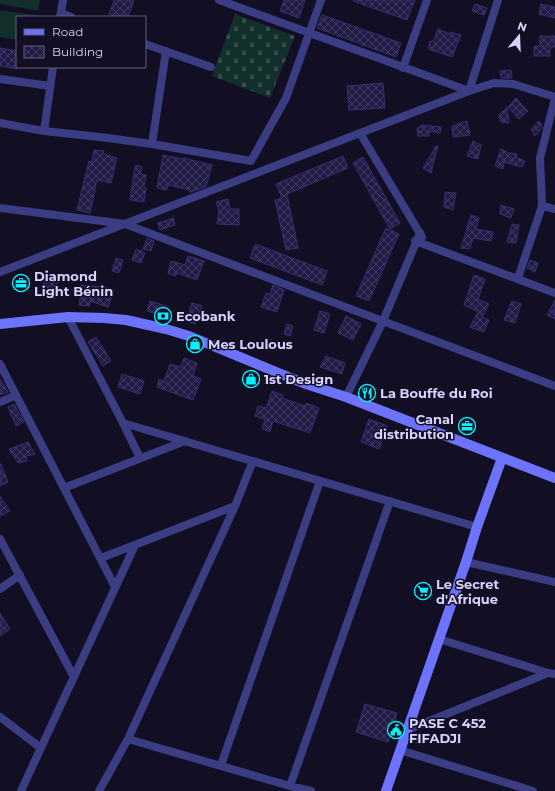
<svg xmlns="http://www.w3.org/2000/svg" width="555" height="791" font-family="Montserrat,sans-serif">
  <defs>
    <pattern id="cemetery-stones" width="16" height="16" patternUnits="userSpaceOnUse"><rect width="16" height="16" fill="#122f2c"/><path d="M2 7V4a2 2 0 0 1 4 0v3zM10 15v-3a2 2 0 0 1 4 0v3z" fill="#344c4c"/></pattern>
    <pattern id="building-cross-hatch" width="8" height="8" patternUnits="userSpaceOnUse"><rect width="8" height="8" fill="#211c46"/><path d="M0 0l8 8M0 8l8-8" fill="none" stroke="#403c62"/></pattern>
  </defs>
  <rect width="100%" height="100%" fill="#120f25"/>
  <path fill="url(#cemetery-stones)" d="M235,14l60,22 -25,62 -58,-22z"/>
  <path fill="#122f2c" d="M0,0h40l-2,11 -38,-7z
    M0,10l39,6 -1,1h-21v23l-17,-3z"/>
  <path fill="url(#building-cross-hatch)" stroke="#372e71" d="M114,0h20l-6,17h-11l-8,-3z
    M284,0h21l-6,18 -19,-7z
    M354,0h61l-8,20 -54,-19z
    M475,4l12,4 -3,7 -12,-4z
    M541,4l14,3v11l-16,-4z
    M322,15l79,28 -5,14 -79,-29z
    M438,29l12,5v-2l11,3 -9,22 -24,-8 2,-8 3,1z
    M540,36h15v11h-5v9h-16v-10h6z
    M0,48l17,3v18l-17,-3z
    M511,70l1,8h-11l-1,-7z
    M383,83l2,25 -36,2 -2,-24z
    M516,98l12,13 -9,8 -11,-12z
    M507,107l2,16 -8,-1 -2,-7z
    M467,121l3,14 -17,2 -1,-11z
    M539,121l3,5v2l-7,8 -4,-7z
    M421,125l20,2 -1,6 -11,-2v5h-11l-1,-8 4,-1z
    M473,141l8,4 -3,14 -11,-3z
    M436,146h2l-7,27 -8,-5z
    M501,149l8,4 8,1 -1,3 9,4 -3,6 -18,-5 -1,7 -8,-3z
    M94,150l10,1 -1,3 14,4 -6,25 -14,-3 -7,33 -13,-3 12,-49 3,1z
    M163,155l21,4v-1l28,7 -6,22 -15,5h-2l1,-2 -22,-5 -1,5 -10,-2z
    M343,156l5,12 -61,26 11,54 -12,2 -11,-50 7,-2 -6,-14z
    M363,157l37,66 -10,6 -37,-66z
    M136,165l6,2 -2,7 6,1 -2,13h2l-2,14 -14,-2 3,-20 1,-9z
    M445,192l11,1 -3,17 -9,-3z
    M228,199l2,10h9v16l-22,-1 2,-14 -3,-8z
    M501,205l13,4 -3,9 -11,-4z
    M471,215l8,3 -3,11 17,3 -2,9 -18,-3 -3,11 -9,-1z
    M173,218l2,7 -15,5 -2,-7z
    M512,224l7,1 -3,18 -9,-1z
    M386,228l13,6 -30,67 -13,-5z
    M147,238l7,3 -3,10 -8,-2z
    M255,244l72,27 -5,14 -72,-27z
    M136,249l9,4 -4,10 -9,-3z
    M188,256l16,5 -7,19 -21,-7v3l-8,-3 3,-12 14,4z
    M116,258l7,2 -4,13 -7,-2z
    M530,260l8,3 -3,9 -8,-4z
    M474,275l11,4 -7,20 11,5 -7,13 7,3 -5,12 -14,-5 8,-15 -14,-7z
    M46,276l13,3 -5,20 -12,-3z
    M82,285l20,2v-1l12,4 -6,17 -18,-6v5l-11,-1z
    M273,285l11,5 -7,22 -16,-5 5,-14 4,1z
    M555,300v19l-8,-4z
    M150,301l16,5 -3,10 -16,-5z
    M512,301l9,3 -6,19 -11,-3z
    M192,303l10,3 -7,18 -9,-3z
    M320,311l10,3 -6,19 -10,-3z
    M346,316l15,8 -8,16 -15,-7z
    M287,324l6,2 -3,10 -6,-2z
    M96,337l15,24 -8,5 -15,-24z
    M326,356l19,7 -3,11 -22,-7z
    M184,358l13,5 -4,13 8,3 -8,21 -36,-13 2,-8 5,2 6,-17 11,3z
    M122,374l22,7 -4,13 -22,-7z
    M0,379l8,13 -7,3 -1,-2z
    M272,391l11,4 -1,3 23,8 1,-3 13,5 -9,25 -37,-12 -3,11 -8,-3 3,-10 -10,-3 3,-10 8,2z
    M14,404l10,18 -8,4 -8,-19z
    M369,419l18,7 -8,23 -18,-7z
    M28,442l7,12 -9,2 1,5 -9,2 -9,-14z
    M0,464h1l7,18 -8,4z
    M0,496l10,15 -10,5z
    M0,613l10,16 -10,7z
    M365,704l32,9 -9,29 -32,-10z"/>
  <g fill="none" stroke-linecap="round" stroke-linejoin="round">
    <path stroke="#3b3d83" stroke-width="8" d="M219,0l250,91
      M61,13l10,4
      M60,17l3,-17
      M145,44l66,23
      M403,68l24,-68
      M0,79l50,7
      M469,91l29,-91
      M0,123l44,8 56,6 52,7 99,17 35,-63 35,-98
      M44,131l9,-64
      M360,133l62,104
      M152,144l14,-93
      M542,206l13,3
      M0,208l125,16 430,162
      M415,241l140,52
      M0,272l469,-181 25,-8 19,1 42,13
      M518,278l24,-72 -2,-48 15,-60
      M68,317l55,106 17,35
      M0,364l115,223
      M346,397l37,-76 37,-88
      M0,402l16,-7
      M123,423l354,104
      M64,488l121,-47
      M0,539l74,138
      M101,558l134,-52
      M466,562l89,20
      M0,589l20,-14
      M439,639l109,34 7,1
      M0,717l41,31
      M407,730l141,-57
      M128,739l162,47 21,5
      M400,750l133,41
      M221,765l99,-284
      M290,786l100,-285
      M21,791l114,-246
      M99,791l29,-52 107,-233 18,-45"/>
    <path stroke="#6d73fc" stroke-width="10" d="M0,324l68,-7 36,1 22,2 40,9 23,7 114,47 43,14 209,81
      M386,791l80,-229 11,-35 25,-69"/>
  </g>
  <defs>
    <g id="office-ring" transform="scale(0.9)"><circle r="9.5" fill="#120f25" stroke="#04f2fa" stroke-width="1.5"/><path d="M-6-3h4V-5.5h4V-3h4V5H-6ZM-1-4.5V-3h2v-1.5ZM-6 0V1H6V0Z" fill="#04f2fa"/></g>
    <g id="bank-ring" transform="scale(0.9)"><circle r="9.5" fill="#120f25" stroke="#04f2fa" stroke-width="1.5"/><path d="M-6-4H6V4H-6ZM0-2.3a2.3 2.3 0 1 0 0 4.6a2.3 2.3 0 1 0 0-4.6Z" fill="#04f2fa"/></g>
    <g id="shop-ring" transform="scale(0.9)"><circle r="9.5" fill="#120f25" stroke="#04f2fa" stroke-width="1.5"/><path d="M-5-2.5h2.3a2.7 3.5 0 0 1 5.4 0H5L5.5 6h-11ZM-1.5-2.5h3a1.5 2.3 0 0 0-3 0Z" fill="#04f2fa"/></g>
    <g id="restaurant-ring" transform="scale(0.9)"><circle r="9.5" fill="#120f25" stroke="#04f2fa" stroke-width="1.5"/><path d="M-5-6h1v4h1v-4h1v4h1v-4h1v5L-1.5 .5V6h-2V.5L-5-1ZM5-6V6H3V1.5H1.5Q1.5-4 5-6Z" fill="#04f2fa"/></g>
    <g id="supermarket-ring" transform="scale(0.9)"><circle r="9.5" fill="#120f25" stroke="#04f2fa" stroke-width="1.5"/><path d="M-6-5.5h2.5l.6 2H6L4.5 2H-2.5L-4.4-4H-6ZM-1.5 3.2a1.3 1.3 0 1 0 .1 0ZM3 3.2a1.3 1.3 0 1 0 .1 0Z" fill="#04f2fa"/></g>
    <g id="civic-ring" transform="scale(0.9)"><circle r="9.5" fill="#120f25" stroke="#04f2fa" stroke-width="1.5"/><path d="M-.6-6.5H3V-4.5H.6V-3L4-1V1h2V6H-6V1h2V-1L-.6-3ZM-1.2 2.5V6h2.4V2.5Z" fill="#04f2fa"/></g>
  </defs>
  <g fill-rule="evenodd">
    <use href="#office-ring" x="21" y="283"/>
    <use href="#bank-ring" x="163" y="316"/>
    <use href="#shop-ring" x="195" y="344"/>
    <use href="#shop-ring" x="251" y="379"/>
    <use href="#restaurant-ring" x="367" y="393"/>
    <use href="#office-ring" x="467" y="426"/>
    <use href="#supermarket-ring" x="423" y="591"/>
    <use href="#civic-ring" x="396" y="730"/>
  </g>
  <g text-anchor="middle" stroke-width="3" stroke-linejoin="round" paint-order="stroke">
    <g font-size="13" font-weight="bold" fill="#d6d4fe" stroke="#120f25" text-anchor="start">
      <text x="34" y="281">Diamond<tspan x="34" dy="15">Light Bénin</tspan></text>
      <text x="176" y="321">Ecobank</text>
      <text x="208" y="349">Mes Loulous</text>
      <text x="264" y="384">1st Design</text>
      <text x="380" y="398">La Bouffe du Roi</text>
      <text x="454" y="424" text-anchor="end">Canal<tspan x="454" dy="15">distribution</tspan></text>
      <text x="436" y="589">Le Secret<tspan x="436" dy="15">d'Afrique</tspan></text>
      <text x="409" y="728">PASE C 452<tspan x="409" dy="15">FIFADJI</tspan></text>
    </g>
  </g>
  <rect x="16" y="16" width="130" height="52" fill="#120f25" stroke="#605e7c"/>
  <rect x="24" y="29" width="20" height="6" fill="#6d73fc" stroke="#605e7c"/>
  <text x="52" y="36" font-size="12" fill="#d6d4fe">Road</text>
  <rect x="24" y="46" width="20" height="12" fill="url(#building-cross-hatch)" stroke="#605e7c"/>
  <text x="52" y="56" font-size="12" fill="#d6d4fe">Building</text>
  <g transform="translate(519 36) rotate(19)" stroke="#120f25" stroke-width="3" paint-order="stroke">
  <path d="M0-3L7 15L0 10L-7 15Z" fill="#d6d4fe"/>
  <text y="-6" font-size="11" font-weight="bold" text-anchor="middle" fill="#d6d4fe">N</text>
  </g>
</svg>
